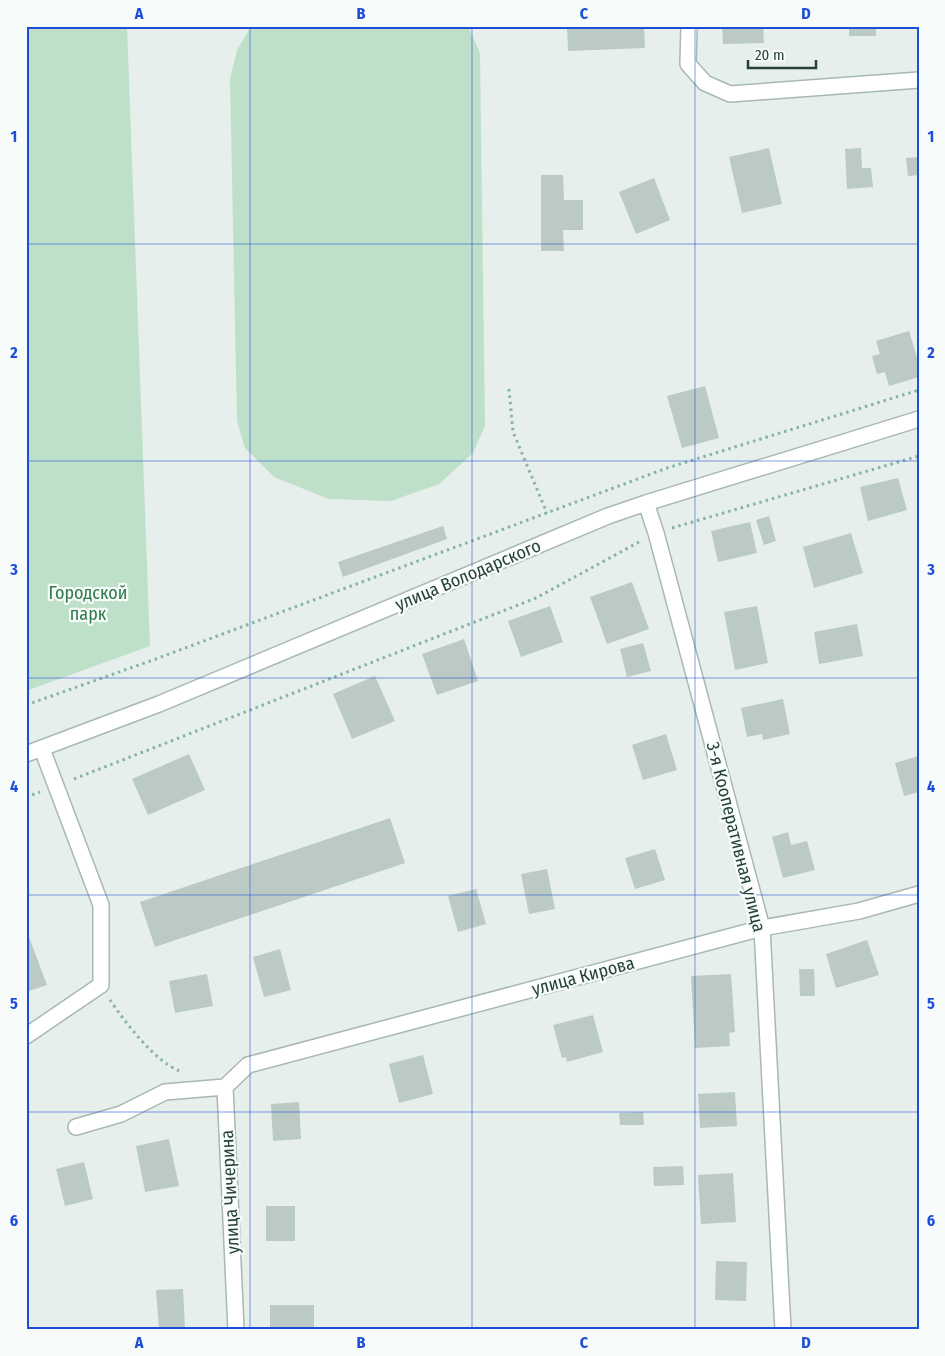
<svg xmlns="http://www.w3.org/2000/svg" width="945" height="1356" font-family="'Fira Sans Condensed',sans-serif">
  <rect width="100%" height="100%" fill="#e6efeb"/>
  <path fill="#bfe0c8" d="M26,26h101l23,620 -124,45z
    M251,26h217l12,27 5,373 -12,27 -34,31 -48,17 -62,-2 -55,-22 -29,-29 -8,-27 -7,-342 7,-29z"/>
  <path fill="#bbcac4" d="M567,26h77l1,22 -77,3z
    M722,26h41l1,17 -41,1z
    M849,26h27v10h-27z
    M769,148l13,56 -40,9 -13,-56z
    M861,148l1,20h9l2,19 -26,2 -2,-40z
    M919,157v18l-11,1 -2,-18z
    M541,175h22l1,25h19v30h-20l1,21h-23z
    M654,178l16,42 -34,14 -17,-42z
    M909,331l10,33v13l-30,9 -4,-14 -8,2 -5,-18 8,-2 -4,-13z
    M705,386l14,52 -37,10 -15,-52z
    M898,478l9,32 -39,11 -8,-34z
    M769,516l7,25 -12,4 -8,-25z
    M750,522l7,31 -39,9 -7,-31z
    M443,526l4,13 -104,38 -5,-15z
    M851,533l12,40 -49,15 -11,-41z
    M632,582l17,47 -42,15 -17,-47z
    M550,606l13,36 -42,15 -13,-36z
    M757,606l11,57 -33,7 -11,-58z
    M857,624l6,32 -44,8 -5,-32z
    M464,639l14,42 -41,14 -15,-41z
    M643,643l8,28 -24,6 -7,-28z
    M375,676l20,45 -43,18 -19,-45z
    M783,699l7,35 -27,6 -1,-6 -15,3 -6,-29z
    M666,734l11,36 -34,10 -11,-35z
    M189,754l16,36 -57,25 -16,-36z
    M919,756v36l-15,4 -9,-33z
    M390,818l15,45 -250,84 -15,-45z
    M788,832l3,13 16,-4 8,29 -32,8 -11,-41z
    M655,849l10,31 -30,9 -10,-31z
    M547,869l8,40 -26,5 -8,-40z
    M476,889l10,35 -28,8 -10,-36z
    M26,929l21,56 -21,7z
    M867,940l12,35 -43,13 -10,-34z
    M280,949l11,41 -27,7 -11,-40z
    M799,969h15l1,27h-15z
    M207,974l6,32 -38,7 -6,-32z
    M731,974l4,58 -6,1 1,13 -35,2 -4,-72z
    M593,1015l10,37 -36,10 -1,-5 -4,1 -9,-33z
    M423,1055l10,39 -34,9 -10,-39z
    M735,1092l2,34 -37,2 -2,-34z
    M299,1102l2,37 -28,2 -2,-37z
    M643,1112l1,13h-24l-1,-12z
    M169,1139l10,47 -34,6 -9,-46z
    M84,1162l9,37 -28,7 -9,-37z
    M683,1166l1,19 -30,1 -1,-19z
    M733,1173l3,49 -35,2 -3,-49z
    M266,1206h29v35h-29z
    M716,1261l31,1 -1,39 -31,-1z
    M183,1289l2,39 -26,1 -3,-39z
    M270,1305h44v25h-44z"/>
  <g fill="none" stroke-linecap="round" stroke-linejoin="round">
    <g stroke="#a8b8b2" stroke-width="18">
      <path id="minor" d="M689,26l-1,38 17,19 25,11 189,-14
        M646,503l10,30 106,395 21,402
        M26,754l133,-50 449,-188 38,-13 273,-84
        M26,1036l75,-51v-80l-59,-156
        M76,1127l45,-13 44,-22 60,-5
        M236,1330l-11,-243 23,-22 514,-137 97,-17 60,-17"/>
    </g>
    <path stroke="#86b3a5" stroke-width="3" stroke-dasharray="2.5 4" stroke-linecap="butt" d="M509,389l4,43 34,81
      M672,528l247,-72
      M26,705l127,-45 514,-192 252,-78
      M74,779l462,-181 103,-56
      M26,797l14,-5
      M110,1000c15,22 45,62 70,71"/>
    <use href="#minor" stroke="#fff" stroke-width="15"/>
  </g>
  <path fill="none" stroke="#1d4ed8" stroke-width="1" stroke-opacity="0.55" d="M250,26v1304M472,26v1304M695,26v1304M26,244h893M26,461h893M26,678h893M26,895h893M26,1112h893"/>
  <g text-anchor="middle" stroke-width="4.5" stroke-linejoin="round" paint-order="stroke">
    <g font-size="18" fill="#24423a" stroke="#f7fbf9">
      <text transform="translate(468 575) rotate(-23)" y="6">улица Володарского</text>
      <text transform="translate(736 837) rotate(76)" y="6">3-я Кооперативная улица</text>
      <text transform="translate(583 976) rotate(-15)" y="6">улица Кирова</text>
      <text transform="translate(230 1192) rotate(-93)" y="6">улица Чичерина</text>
    </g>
    <g font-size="18" fill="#2d7a4b" stroke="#f7fbf9">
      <text x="88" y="599">Городской<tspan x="88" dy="21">парк</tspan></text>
    </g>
  </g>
  <rect width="945" height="1356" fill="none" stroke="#f7fbf9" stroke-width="55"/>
  <path d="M748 60v8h68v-8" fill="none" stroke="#24423a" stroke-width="2.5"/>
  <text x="755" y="60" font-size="15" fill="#24423a" stroke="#f7fbf9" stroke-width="4" paint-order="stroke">20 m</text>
  <rect x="28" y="28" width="890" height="1300" fill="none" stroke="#1d4ed8" stroke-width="2"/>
  <g font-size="16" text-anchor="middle" font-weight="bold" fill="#1d4ed8">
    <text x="139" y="19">A</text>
    <text x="361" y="19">B</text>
    <text x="584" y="19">C</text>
    <text x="806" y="19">D</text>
    <text x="14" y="142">1</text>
    <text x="931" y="142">1</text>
    <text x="14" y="358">2</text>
    <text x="931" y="358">2</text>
    <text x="14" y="575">3</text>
    <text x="931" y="575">3</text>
    <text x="14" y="792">4</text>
    <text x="931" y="792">4</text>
    <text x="14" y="1009">5</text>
    <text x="931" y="1009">5</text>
    <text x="14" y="1226">6</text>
    <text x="931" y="1226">6</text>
    <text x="139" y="1348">A</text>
    <text x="361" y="1348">B</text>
    <text x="584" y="1348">C</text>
    <text x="806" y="1348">D</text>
  </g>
</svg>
